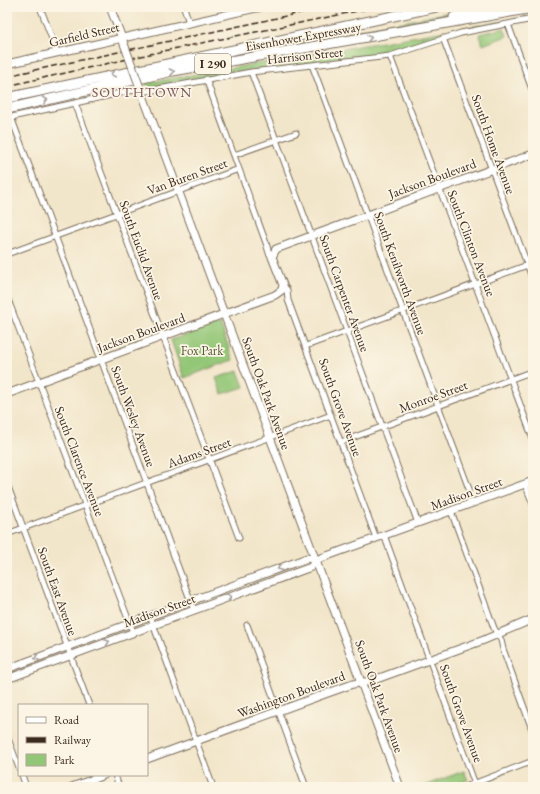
<svg xmlns="http://www.w3.org/2000/svg" width="540" height="794" font-family="'EB Garamond',serif">
  <rect width="100%" height="100%" fill="#fcf5e5"/>
  <filter id="ink" filterUnits="userSpaceOnUse"><feTurbulence type="fractalNoise" baseFrequency=".025" numOctaves="2"/><feDisplacementMap in="SourceGraphic" scale="8" xChannelSelector="R" yChannelSelector="G"/><feConvolveMatrix kernelMatrix="1 2 1 2 8 2 1 2 1" color-interpolation-filters="sRGB"/></filter>
  <filter id="wash" filterUnits="userSpaceOnUse"><feTurbulence type="fractalNoise" baseFrequency=".012" numOctaves="4" result="noise"/><feDisplacementMap in="SourceGraphic" scale="16" xChannelSelector="R" yChannelSelector="G"/><feGaussianBlur stdDeviation="0.9" result="paint"/><feColorMatrix in="noise" values="0 0 0 0 0 0 0 0 0 0 0 0 0 0 0 0 0 1.4 0 .05"/><feComposite in="paint" operator="in"/></filter>
  <g filter="url(#wash)">
    <rect width="100%" height="100%" fill="#f2e6ca"/>
    <path fill="#93c676" stroke="#67784a" d="M476,7h4l-97,22 -107,18v-2l77,-13z
      M533,16v1l-95,19 -39,14 -28,6 -154,19 -68,12 -4,-4z
      M504,28l3,8 -24,9 -4,-11z
      M220,323l13,37 -49,18 -13,-38z
      M238,371l6,16 -22,7 -6,-16z
      M464,771l4,9 -18,7h-29z"/>
  </g>
  <g filter="url(#ink)">
    <g fill="none" stroke-linecap="round" stroke-linejoin="round">
      <g stroke="#7b6c5a" stroke-width="7">
        <path id="street" d="M40,7l17,45
          M184,7l5,16
          M508,24l25,68
          M443,38l90,242
          M390,56l143,383
          M312,65l157,424
          M251,72l167,451
          M206,79l60,164 3,10 3,4
          M75,103l164,435
          M11,117l183,493
          M7,118l127,-28 14,1 103,-19 139,-16 71,-23 72,-14
          M234,155l62,-22
          M7,254l232,-85
          M283,285l4,5 1,10 88,238
          M7,297l126,335
          M306,346l227,-83
          M341,442l192,-71
          M7,484l82,221
          M525,484l8,20
          M451,511l43,117 7,12 2,9 30,83
          M7,534l324,-119
          M384,535l92,252
          M150,616l63,171
          M247,625l59,162
          M7,736l12,32
          M22,775l4,12
          M115,775l4,12
          M465,787l68,-26"/>
      </g>
      <g stroke="#7b6c5a" stroke-width="9">
        <path id="secondary" d="M110,7l13,34
          M7,64l254,-57
          M139,85l261,702
          M7,394l268,-99 7,-5 1,-5 -11,-28 4,-8 257,-95
          M7,669l300,-111 9,2 217,-79
          M7,679l304,-112 5,-7
          M147,759l178,-65 28,-10 18,-3 113,-41 49,-21
          M72,787l32,-12"/>
      </g>
      <g stroke="#7b6c5a" stroke-width="11">
        <path id="highway" d="M454,17l45,-10
          M7,98l429,-91
          M7,109l166,-38 360,-63"/>
      </g>
      <use href="#street" stroke="#fff" stroke-width="5"/>
      <use href="#secondary" stroke="#fff" stroke-width="7"/>
      <use href="#highway" stroke="#fff" stroke-width="9"/>
      <path stroke="#3b2a1e" stroke-width="1.5" stroke-dasharray="6 3" stroke-linecap="butt" d="M7,76l321,-69
        M7,86l161,-36 209,-43"/>
      <g stroke="#7b6c5a" stroke-width="9" stroke-linecap="butt">
        <path id="secondary-bridge" d="M123,41l16,44"/>
      </g>
      <use href="#secondary-bridge" stroke="#fff" stroke-width="7"/>
    </g>
    <defs><path id="oneway-chevron" d="M-2-3.5L2.5 0L-2 3.5" fill="none" stroke-width="1.6" stroke-linecap="round" stroke-linejoin="round"/></defs>
    <g stroke="#a79f9a">
      <use href="#oneway-chevron" transform="translate(369 38) rotate(-10)"/>
      <use href="#oneway-chevron" transform="translate(172 72) rotate(-11)"/>
      <use href="#oneway-chevron" transform="translate(113 74) rotate(167)"/>
      <use href="#oneway-chevron" transform="translate(45 100) rotate(-13)"/>
      <use href="#oneway-chevron" transform="translate(280 568) rotate(159)"/>
      <use href="#oneway-chevron" transform="translate(229 597) rotate(-20)"/>
      <use href="#oneway-chevron" transform="translate(107 642) rotate(-20)"/>
      <use href="#oneway-chevron" transform="translate(37 658) rotate(160)"/>
    </g>
  </g>
  <g text-anchor="middle" stroke-width="3.5" stroke-linejoin="round" paint-order="stroke">
    <rect fill="#fcf5e5" stroke="#75675a" stroke-width="1" x="195" y="54" width="36" height="20" rx="3"/>
    <g font-size="12" font-weight="bold" fill="#3b2a1e">
      <text x="213" y="68">I 290</text>
    </g>
    <g font-size="13" fill="#3b2a1e" stroke="#fcf5e5">
      <text transform="translate(84 34) rotate(-13)" y="5">Garfield Street</text>
      <text transform="translate(303 36) rotate(-10)" y="5">Eisenhower Expressway</text>
      <text transform="translate(305 55) rotate(-6)" y="5">Harrison Street</text>
      <text transform="translate(494 144) rotate(70)" y="5">South Home Avenue</text>
      <text transform="translate(187 176) rotate(-20)" y="5">Van Buren Street</text>
      <text transform="translate(432 178) rotate(-20)" y="5">Jackson Boulevard</text>
      <text transform="translate(472 243) rotate(69)" y="5">South Clinton Avenue</text>
      <text transform="translate(142 250) rotate(70)" y="5">South Euclid Avenue</text>
      <text transform="translate(401 273) rotate(70)" y="5">South Kenilworth Avenue</text>
      <text transform="translate(345 293) rotate(70)" y="5">South Carpenter Avenue</text>
      <text transform="translate(141 332) rotate(-20)" y="5">Jackson Boulevard</text>
      <text transform="translate(267 393) rotate(70)" y="5">South Oak Park Avenue</text>
      <text transform="translate(433 396) rotate(-20)" y="5">Monroe Street</text>
      <text transform="translate(341 407) rotate(70)" y="5">South Grove Avenue</text>
      <text transform="translate(134 416) rotate(70)" y="5">South Wesley Avenue</text>
      <text transform="translate(199 452) rotate(-20)" y="5">Adams Street</text>
      <text transform="translate(80 461) rotate(69)" y="5">South Clarence Avenue</text>
      <text transform="translate(466 493) rotate(-20)" y="5">Madison Street</text>
      <text transform="translate(58 591) rotate(70)" y="5">South East Avenue</text>
      <text transform="translate(159 610) rotate(-20)" y="5">Madison Street</text>
      <text transform="translate(291 694) rotate(-20)" y="5">Washington Boulevard</text>
      <text transform="translate(380 696) rotate(70)" y="5">South Oak Park Avenue</text>
      <text transform="translate(462 713) rotate(70)" y="5">South Grove Avenue</text>
    </g>
    <g font-size="13" fill="#555938" stroke="#fcf5e5">
      <text x="202" y="355">Fox Park</text>
    </g>
    <g font-size="14" letter-spacing="1" fill="#79555c" stroke="#fcf5e5">
      <text x="142" y="97">SOUTHTOWN</text>
    </g>
  </g>
  <rect width="540" height="794" fill="none" stroke="#fcf5e5" stroke-width="24"/>
  <rect x="18" y="704" width="130" height="72" fill="#fcf5e5" stroke="#afa495"/>
  <rect x="26" y="717" width="20" height="6" fill="#ffffff" stroke="#afa495"/>
  <text x="54" y="724" font-size="12" fill="#3b2a1e">Road</text>
  <rect x="26" y="737" width="20" height="6" fill="#3b2a1e" stroke="#afa495"/>
  <text x="54" y="744" font-size="12" fill="#3b2a1e">Railway</text>
  <rect x="26" y="754" width="20" height="12" fill="#93c676" stroke="#afa495"/>
  <text x="54" y="764" font-size="12" fill="#3b2a1e">Park</text>
</svg>
